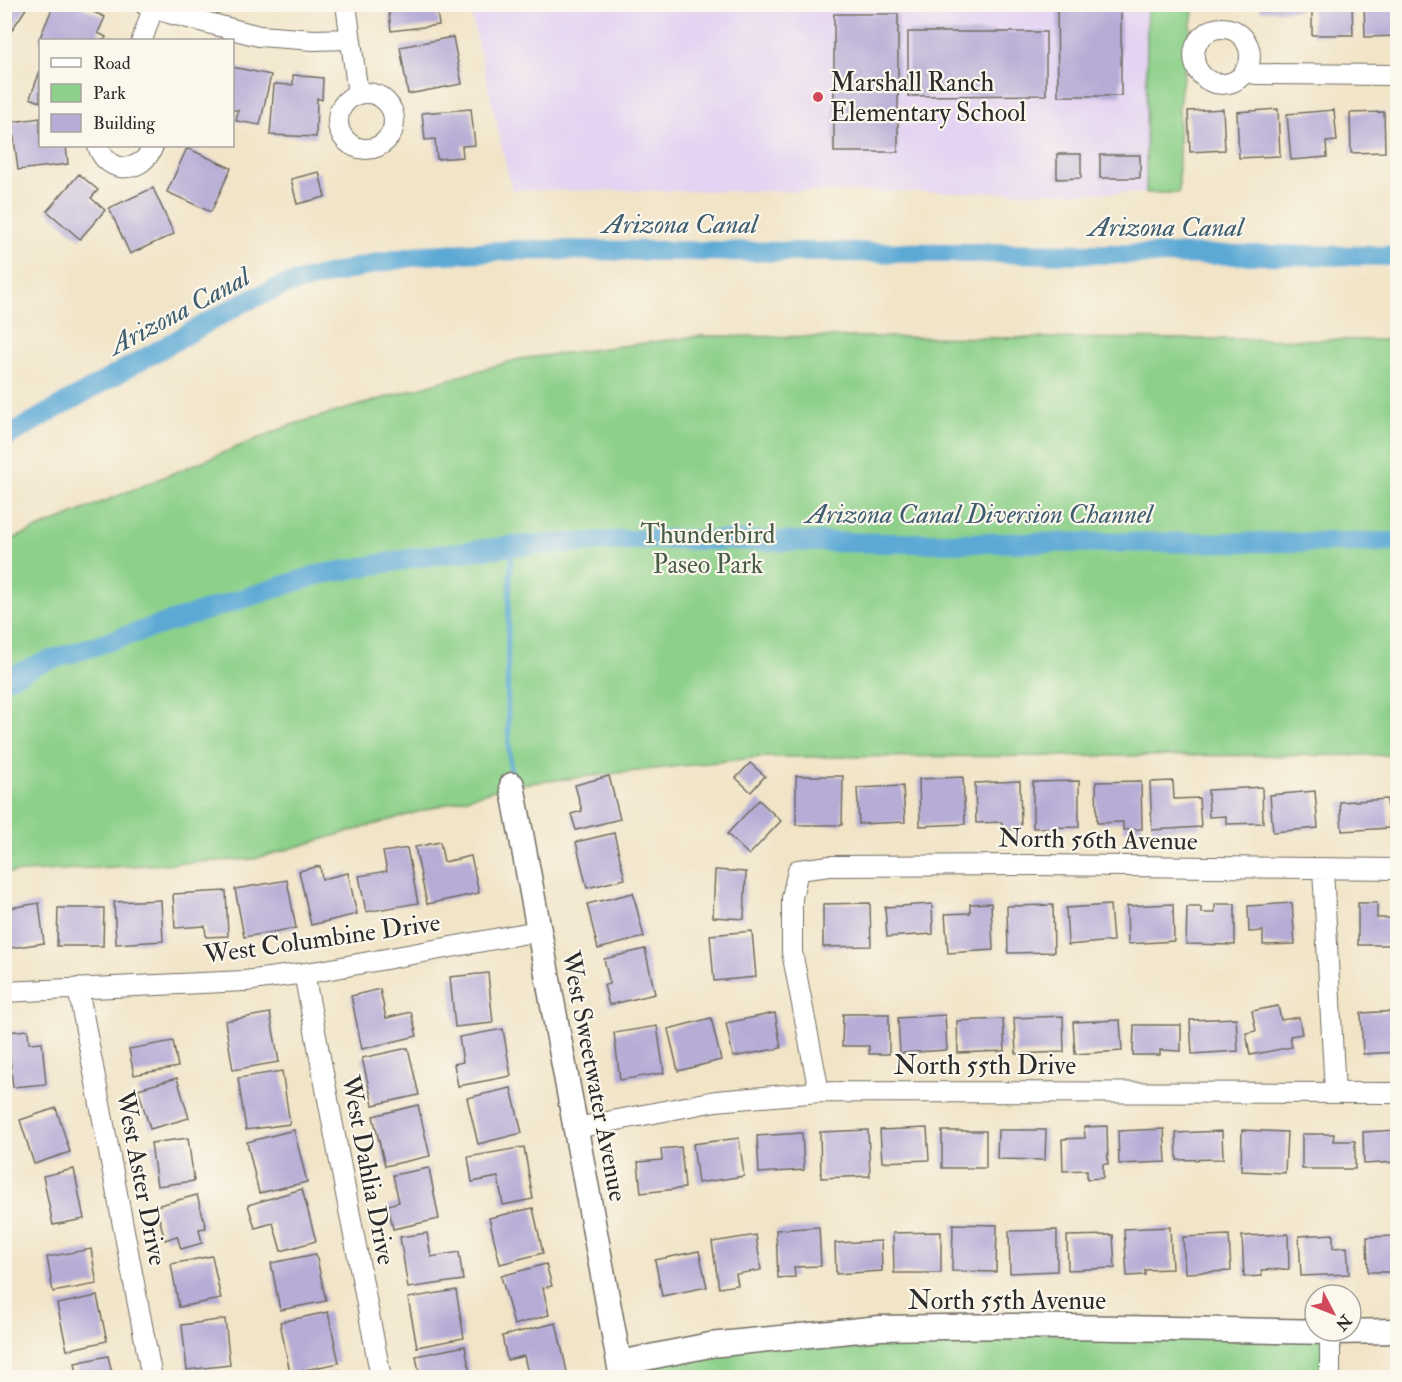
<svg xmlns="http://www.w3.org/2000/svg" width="1402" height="1382" font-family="'IM FELL Double Pica',serif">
  <rect width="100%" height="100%" fill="#fbf7ec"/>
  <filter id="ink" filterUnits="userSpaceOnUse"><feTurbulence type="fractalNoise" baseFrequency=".0167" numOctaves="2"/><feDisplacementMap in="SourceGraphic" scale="12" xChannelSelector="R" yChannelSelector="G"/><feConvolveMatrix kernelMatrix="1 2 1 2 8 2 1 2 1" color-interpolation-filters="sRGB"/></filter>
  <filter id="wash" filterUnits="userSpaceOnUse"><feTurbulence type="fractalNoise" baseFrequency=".008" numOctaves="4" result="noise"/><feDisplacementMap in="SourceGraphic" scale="24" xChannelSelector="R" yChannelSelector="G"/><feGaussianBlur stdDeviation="1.35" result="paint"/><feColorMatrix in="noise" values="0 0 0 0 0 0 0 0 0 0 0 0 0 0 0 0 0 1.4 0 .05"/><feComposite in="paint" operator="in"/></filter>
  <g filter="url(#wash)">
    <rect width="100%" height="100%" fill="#f1e4c7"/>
    <path fill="#e4d3f2" d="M469,5h677v188l-634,-3z"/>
    <path fill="#8cd089" stroke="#5c7e5a" stroke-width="1.5" d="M1147,5h47l-15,99v89h-33z
      M700,336l697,4v415l-636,2 -249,28 -258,74 -249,14v-331l286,-117 228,-66z
      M1330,1332v46h-708l31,-23 154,-21z"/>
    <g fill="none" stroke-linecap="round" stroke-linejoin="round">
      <path stroke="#5ba9d5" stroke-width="5" d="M511,778c-6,-78 -4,-155 1,-232"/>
      <path stroke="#5ba9d5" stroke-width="20" d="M4,438l238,-135 43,-18 92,-22 47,-8 98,-5 876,6
        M4,680l37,-17 276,-88 103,-18 92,-11 139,-7 238,4 509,-1"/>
    </g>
    <g id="blocks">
      <path fill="#b6acd6" d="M4,4h25l-19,29 -6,-3z
        M54,4h21l30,13 -7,16 8,4 -1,3h-66z
        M388,4h48l3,21 -48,6z
        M1057,4h64v92h-63z
        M1260,4h40v6l-40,1z
        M1312,4h40l1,31h-41z
        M1364,4h34v32l-33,1z
        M834,14h64v138h-64z
        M908,32h138v63l-138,1z
        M453,37l9,47 -54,10 -8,-47z
        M232,67l39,8 -11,50 -24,-4 2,-11h-6z
        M40,71v31l-10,-4z
        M293,75l30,3 -1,22 -5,-2 -1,39 -46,-2 4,-51 19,1z
        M471,109l4,36 -13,1 1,11 -26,2 -2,-20 -10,1 -3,-27z
        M1223,109l2,41 -35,2 -2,-41z
        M1278,109l2,47 -41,2 -2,-46z
        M1334,110l3,31 -11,1 1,15 -36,3 -4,-46z
        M1384,112l1,40 -34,1 -1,-40z
        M40,118v28h26l2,18 -50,6 -6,-48z
        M187,148l44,20 -20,44 -44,-20z
        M1057,154h24v24l-24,1z
        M1100,155h40v23h-40z
        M319,172l6,25 -28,7 -6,-25z
        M79,174l19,16 -7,8 14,12 -25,29 -33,-28z
        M153,188l21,46 -44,20 -21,-46z
        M4,305h5l-2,47h-3z
        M750,763l15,13 -14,16 -15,-14z
        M609,776l11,43 -44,11 -5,-16 11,-3 -7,-26z
        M796,776h47l-1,49h-46z
        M963,777l2,47 -45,2 -1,-47z
        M1020,781l1,48 -19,1v-8l-26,1 -1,-40z
        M1079,781v46l-46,1v-46z
        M1141,781l1,48 -19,1v-8l-26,1 -1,-41z
        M1173,781l1,18 25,-1 2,29 -49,3 -2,-48z
        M903,786l2,36 -46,2 -2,-36z
        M1262,787l1,36 -37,1v-8l-17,1 -1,-27z
        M1315,791l3,37 -45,4 -3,-37z
        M1387,799l2,29 -47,3 -2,-29z
        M759,800l22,21 -32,34 -22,-21z
        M614,833l11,46 -38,9 -11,-46z
        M440,842l4,20 27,-6 8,37 -52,11 -12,-57z
        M407,848l11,55 -52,9 -7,-36 28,-5 -4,-19z
        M320,866l2,13 26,-6 9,41 -46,11 -12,-54z
        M715,870l31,2 -2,47 -31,-2z
        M287,880l9,48 -52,9 -9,-48z
        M226,891l2,45 -22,1 -1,-11 -30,2 -2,-34z
        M633,893l11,44 -46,12 -11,-45z
        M161,900l2,41 -47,3 -2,-42z
        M39,903l5,40 -40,6v-40z
        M870,903l1,43 -48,1v-43z
        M991,903l2,47 -45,3 -3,-39 25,-1v-9z
        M1292,903l3,41 -32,1v-14l-14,1 -1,-26z
        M1358,903h19v15h21v27h-40z
        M932,904l1,30 -46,3 -2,-30z
        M1173,904l1,37 -46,3 -1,-38z
        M1215,904h20v41l-49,-1 1,-37h14v6h14z
        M1053,905l1,47 -46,1 -1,-47z
        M1110,905l3,36 -45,4 -2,-37z
        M58,908h46l-1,38h-46z
        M752,931l4,46 -42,4 -4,-46z
        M645,949l10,45 -46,11 -5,-20 6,-1 -6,-25z
        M488,973l5,50 -38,4 -5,-50z
        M380,989l6,29 25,-6 6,24 -55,13 -11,-53z
        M1278,1006l3,14 18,-3 3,17 -12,2 2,11 -42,8 -4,-22 10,-2 -4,-20z
        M1398,1011v41l-35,2 -2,-41z
        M270,1013l9,49 -46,8 -8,-49z
        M775,1013l6,35 -48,9 -7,-34z
        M843,1014h46v40h-20v-8h-27z
        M945,1015l2,35 -47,3 -2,-35z
        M1063,1016l1,36 -48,2 -2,-36z
        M711,1018l10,42 -43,11 -10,-42z
        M1236,1018l2,33 -46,3 -2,-34z
        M1003,1019l2,32 -47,2 -1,-32z
        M1120,1020l2,31 -47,3 -2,-32z
        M1134,1025h47v26l-21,-1v5h-27z
        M657,1026l7,47 -44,7 -6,-47z
        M503,1029l8,47 -53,10 -4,-22 9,-2 -4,-25z
        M28,1030l1,13 13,-1 4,42 -33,3 -6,-55z
        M173,1041l5,26 -44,8 -5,-26z
        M408,1048l11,47 -46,10 -11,-47z
        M282,1071l8,53 -44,6 -8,-52z
        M177,1078l12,40 -39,11 -12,-40z
        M511,1088l11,45 -44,11 -11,-46z
        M418,1105l12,51 -45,10 -12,-50z
        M56,1108l14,44 -36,12 -14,-44z
        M1107,1126l1,38h-5v14l-16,1v-9l-24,1 -1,-32 23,-1 -1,-11z
        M927,1128l2,32 -47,2 -2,-32z
        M1164,1129l2,33 -47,2 -1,-33z
        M294,1130l13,52 -48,11 -12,-51z
        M868,1130l2,46 -49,2 -1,-46z
        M998,1130h48l-1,30 -48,-1z
        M1242,1130l45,2 -2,41 -44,-2z
        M1398,1130v32l-34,2 -1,-32z
        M942,1131h44v37h-44z
        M1222,1131l1,28 -46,1 -1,-27z
        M802,1133l2,37 -45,3 -2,-37z
        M1302,1134h32l-1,7h22v28h-53z
        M188,1138l6,43 -37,5 -6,-43z
        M739,1138l5,38 -46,7 -5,-39z
        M524,1147l9,52 -30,6 -5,-28 -26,5 -4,-25z
        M681,1147l4,41 -44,5 -3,-31 24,-2 -1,-11z
        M429,1168l10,51 -46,10 -5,-24 11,-3 -6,-27z
        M74,1169l10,50 -31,6 -10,-49z
        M302,1189l14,52 -35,10 -8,-28 -18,5 -7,-23z
        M197,1195l9,33 -7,1 3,14 -21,6 -4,-13 -12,4 -9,-34z
        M533,1208l10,45 -43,11 -11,-46z
        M953,1224l44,1 -1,47 -44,-1z
        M819,1227l2,39 -27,1 1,10 -17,1 -2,-48z
        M1170,1227l2,42 -27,1v5l-18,1 -3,-47z
        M1057,1230v41l-47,2 -1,-42z
        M941,1232v41h-47l-1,-40z
        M427,1233l4,24 28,-5 4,28 -55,8 -8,-51z
        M1288,1234l1,35 -28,1 1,6 -18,1 -2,-41z
        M1333,1234v14l14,-1 2,27 -48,2 -2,-40z
        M756,1235l5,35 -25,4 2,11 -19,3 -7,-46z
        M1113,1235l2,33 -47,2 -1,-34z
        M1229,1235l2,36 -46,2 -2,-36z
        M1398,1236v36h-30l-1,-35z
        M881,1241l1,30 -46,3 -1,-31z
        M91,1249l6,35 -44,8 -6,-35z
        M699,1251l8,36 -45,9 -7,-36z
        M316,1254l10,47 -46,9 -9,-47z
        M212,1256l9,43 -42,8 -8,-43z
        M546,1264l6,22 -9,2 6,27 -35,10 -13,-49z
        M456,1290l8,48 -47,9 -9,-49z
        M97,1296l10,45 -40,9 -10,-46z
        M328,1312l11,51 -49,10 -10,-51z
        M225,1319l5,46 -43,5 -5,-45z
        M556,1323l12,53 -39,2 -5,-22 -17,4 -5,-24z
        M465,1346l6,32h-51l-4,-22z
        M108,1356l5,22h-35l-3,-15z
        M335,1371l1,7h-23v-1z"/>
    </g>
  </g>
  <g filter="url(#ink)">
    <use href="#blocks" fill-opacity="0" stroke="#706c62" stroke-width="1.5"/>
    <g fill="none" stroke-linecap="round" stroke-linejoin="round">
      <g stroke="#706c62" stroke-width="22">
        <path id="minor" d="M144,4l25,9 90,23 55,4 35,-1
          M346,4l12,90
          M1194 56a28 28 0 1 1 56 0a28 28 0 1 1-56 0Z
          M142,40l11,-32
          M1245,70l10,4 143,1
          M338 121a28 28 0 1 1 56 0a28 28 0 1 1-56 0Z
          M98,146c9,29 45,28 55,0
          M1323,869l12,224
          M304,973l77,405
          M78,988l74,390
          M4,992l241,-11 75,-10 218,-40
          M819,1092l-27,-140v-54l6,-28 32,-4 207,-1 361,4
          M576,1128l140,-27 103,-9 579,1
          M1330,1332v46"/>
      </g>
      <g stroke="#706c62" stroke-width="27">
        <path id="tertiary" d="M512,785l110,593
          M620,1363l90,-18 170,-17 132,-2 318,6 68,-1"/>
      </g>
      <use href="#minor" stroke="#fff" stroke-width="20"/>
      <use href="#tertiary" stroke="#fff" stroke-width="24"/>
    </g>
  </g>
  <circle fill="#d1495b" stroke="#fbf7ec" stroke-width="2" cx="818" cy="97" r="6"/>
  <g text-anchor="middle" stroke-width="4.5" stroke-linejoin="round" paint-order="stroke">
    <g font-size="26" fill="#2b2b2b" stroke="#fbf7ec" text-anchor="start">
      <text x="830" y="91">Marshall Ranch<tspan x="830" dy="30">Elementary School</tspan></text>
    </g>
    <g font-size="26" fill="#485d47" stroke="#fbf7ec">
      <text x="708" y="543">Thunderbird<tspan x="708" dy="30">Paseo Park</tspan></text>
    </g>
    <g font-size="26" fill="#2b2b2b" stroke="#fbf7ec">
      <text transform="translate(1098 839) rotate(1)" y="9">North 56th Avenue</text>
      <text transform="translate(322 938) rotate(-8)" y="9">West Columbine Drive</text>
      <text x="985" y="1074">North 55th Drive</text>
      <text transform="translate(595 1076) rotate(79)" y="9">West Sweetwater Avenue</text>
      <text transform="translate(369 1170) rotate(79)" y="9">West Dahlia Drive</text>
      <text transform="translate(142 1178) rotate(79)" y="9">West Aster Drive</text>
      <text x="1007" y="1309">North 55th Avenue</text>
    </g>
    <g font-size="27" font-style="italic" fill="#3e5d6f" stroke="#fbf7ec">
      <text x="680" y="233">Arizona Canal</text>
      <text x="1166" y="236">Arizona Canal</text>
      <text transform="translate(179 311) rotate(-28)" y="9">Arizona Canal</text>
      <text x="979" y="523">Arizona Canal Diversion Channel</text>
    </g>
  </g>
  <rect width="1402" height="1382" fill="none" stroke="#fbf7ec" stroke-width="24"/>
  <rect x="39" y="39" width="195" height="108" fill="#fbf7ec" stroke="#a8a59f" stroke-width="1.5"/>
  <rect x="51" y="58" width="30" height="9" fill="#ffffff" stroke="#a8a59f" stroke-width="1.5"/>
  <text x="93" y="69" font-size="18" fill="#2b2b2b">Road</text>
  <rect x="51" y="84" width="30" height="18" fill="#8cd089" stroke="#a8a59f" stroke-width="1.5"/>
  <text x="93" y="99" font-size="18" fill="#2b2b2b">Park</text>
  <rect x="51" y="114" width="30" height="18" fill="#b6acd6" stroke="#a8a59f" stroke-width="1.5"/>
  <text x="93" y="129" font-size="18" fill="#2b2b2b">Building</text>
  <g transform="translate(1333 1313) rotate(132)"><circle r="28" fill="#fbf7ec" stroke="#a8a59f" stroke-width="1.5"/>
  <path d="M0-4.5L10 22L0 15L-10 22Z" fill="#d1495b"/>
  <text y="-9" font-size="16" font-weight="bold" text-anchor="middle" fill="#2b2b2b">N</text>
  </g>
</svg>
